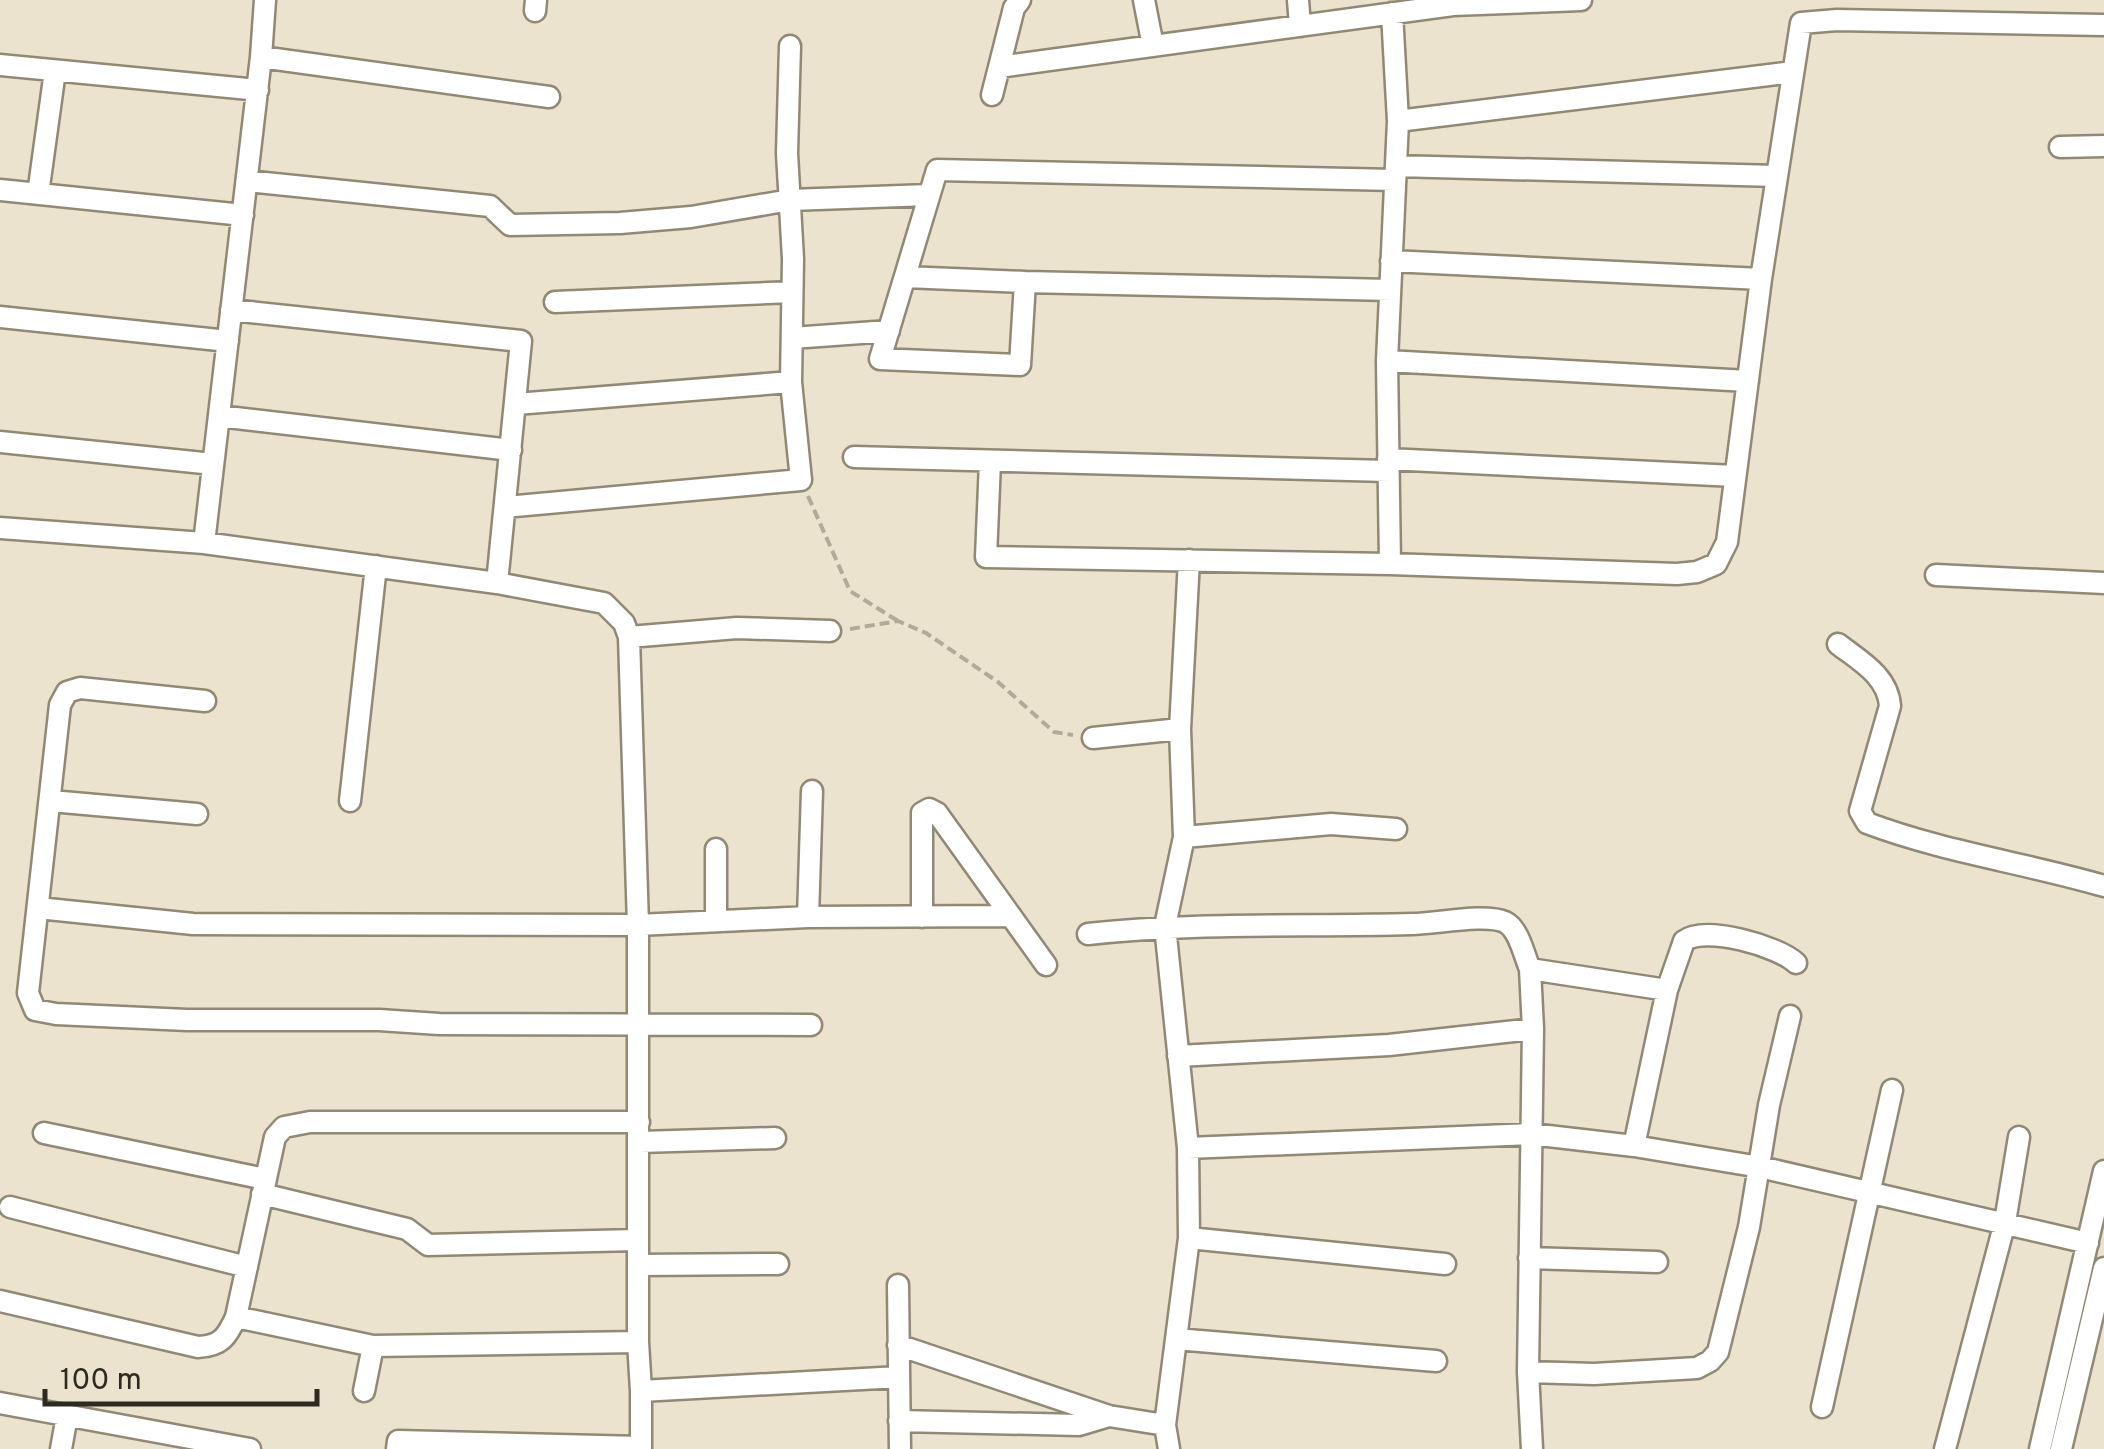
<svg xmlns="http://www.w3.org/2000/svg" width="2104" height="1449" font-family="Overpass,sans-serif">
  <rect width="100%" height="100%" fill="#ebe3cd"/>
  <g fill="none" stroke-linecap="round" stroke-linejoin="round">
    <g stroke="#918975" stroke-width="25">
      <path id="minor" d="M1144,0l9,46
        M1298,0l2,26
        M535,11l1,-11
        M1392,13l6,108 -11,240 3,203 287,10 20,-2 19,-8 11,-22 34,-263 40,-256 36,-3 267,5
        M261,57l288,40
        M0,65l258,25
        M999,67l454,-62 128,-5
        M992,95l22,-87 6,-8
        M1398,121l395,-49
        M2060,147l44,-1
        M1396,166l381,10
        M247,181l243,25 20,19 110,-2 71,-6 99,-17 139,-5
        M0,190l243,25
        M38,194l17,-123
        M1391,261l370,18
        M905,277l120,5 -5,83 -140,-6 57,-189 458,10
        M1025,282l365,8
        M555,302l237,-10
        M231,310l290,31 -24,242
        M0,317l228,24
        M792,338l97,-7
        M1387,361l361,20
        M516,404l275,-22
        M219,416l292,34
        M0,442l213,22
        M854,457l534,14
        M1388,459l347,17
        M990,462l-4,95 404,7
        M505,507l296,-27 -10,-98 2,-123 -6,-106 3,-107
        M0,528l204,15 293,40 107,20 20,20 5,14 9,288 -445,-1 -155,-16
        M204,543l57,-486 4,-57
        M1936,575l168,8
        M629,637l108,-9 93,3
        M1838,644c22,17 50,32 52,62l-30,105 7,12c77,29 158,40 237,63
        M205,701l-125,-13 -13,4 -7,13 -32,288 7,17 21,4 131,6h192l60,4 372,1
        M1093,738l87,-9
        M51,801l146,13
        M350,801l26,-235
        M1184,837l147,-13 65,5
        M716,849v72
        M808,917l4,-126
        M922,917v-104l7,-4 8,4 109,152
        M1088,934c108,-12 216,-7 324,-10 23,0 73,-11 93,-2 14,7 19,33 25,47
        M1667,990l17,-49c21,-16 94,5 112,22
        M1178,1056l211,-11 144,-16
        M44,1133l221,46
        M640,1142l135,-4
        M1188,1148l343,-14 103,12 126,21 328,76
        M262,1194l145,35 21,16 209,-5
        M10,1207l237,60
        M1189,1238l256,26
        M1529,1258l128,4
        M639,1265l139,-1
        M898,1285l2,164
        M0,1301l198,46c23,-1 29,-10 38,-30l39,-180 9,-10 26,-5h329
        M236,1317l137,29 265,-4
        M1176,1339l260,22
        M898,1345l211,71 56,9 4,24
        M1528,1372l66,2 103,-6 13,-7 8,-9 31,-125 20,-122 21,-89
        M364,1391l9,-45
        M641,1391l258,-14
        M0,1403l250,46
        M1822,1407l70,-317
        M899,1421l180,4 30,-9
        M1165,1425l24,-187 -1,-90 -23,-222 19,-89 -4,-108 9,-169
        M61,1449l6,-33
        M397,1449l1,-8 243,6
        M641,1449v-58l-3,-49v-417l170,-8 203,-1
        M1532,1449l-4,-77 5,-343 -3,-60 137,21 -33,156
        M1945,1449l60,-227 14,-85
        M2040,1449l64,-278
        M2061,1449l43,-181"/>
    </g>
    <path stroke="#b1aa98" stroke-width="4" stroke-dasharray="10 5" stroke-linecap="butt" d="M808,496l42,95 48,30
      M850,629l48,-8 28,12 72,49 56,50 19,3"/>
    <use href="#minor" stroke="#fff" stroke-width="20"/>
  </g>
  <path d="M45 1389v15h272v-15" fill="none" stroke="#2d2a22" stroke-width="5"/>
  <text x="60" y="1389" font-size="30" fill="#2d2a22" stroke="#ebe3cd" stroke-width="8" paint-order="stroke">100 m</text>
</svg>
